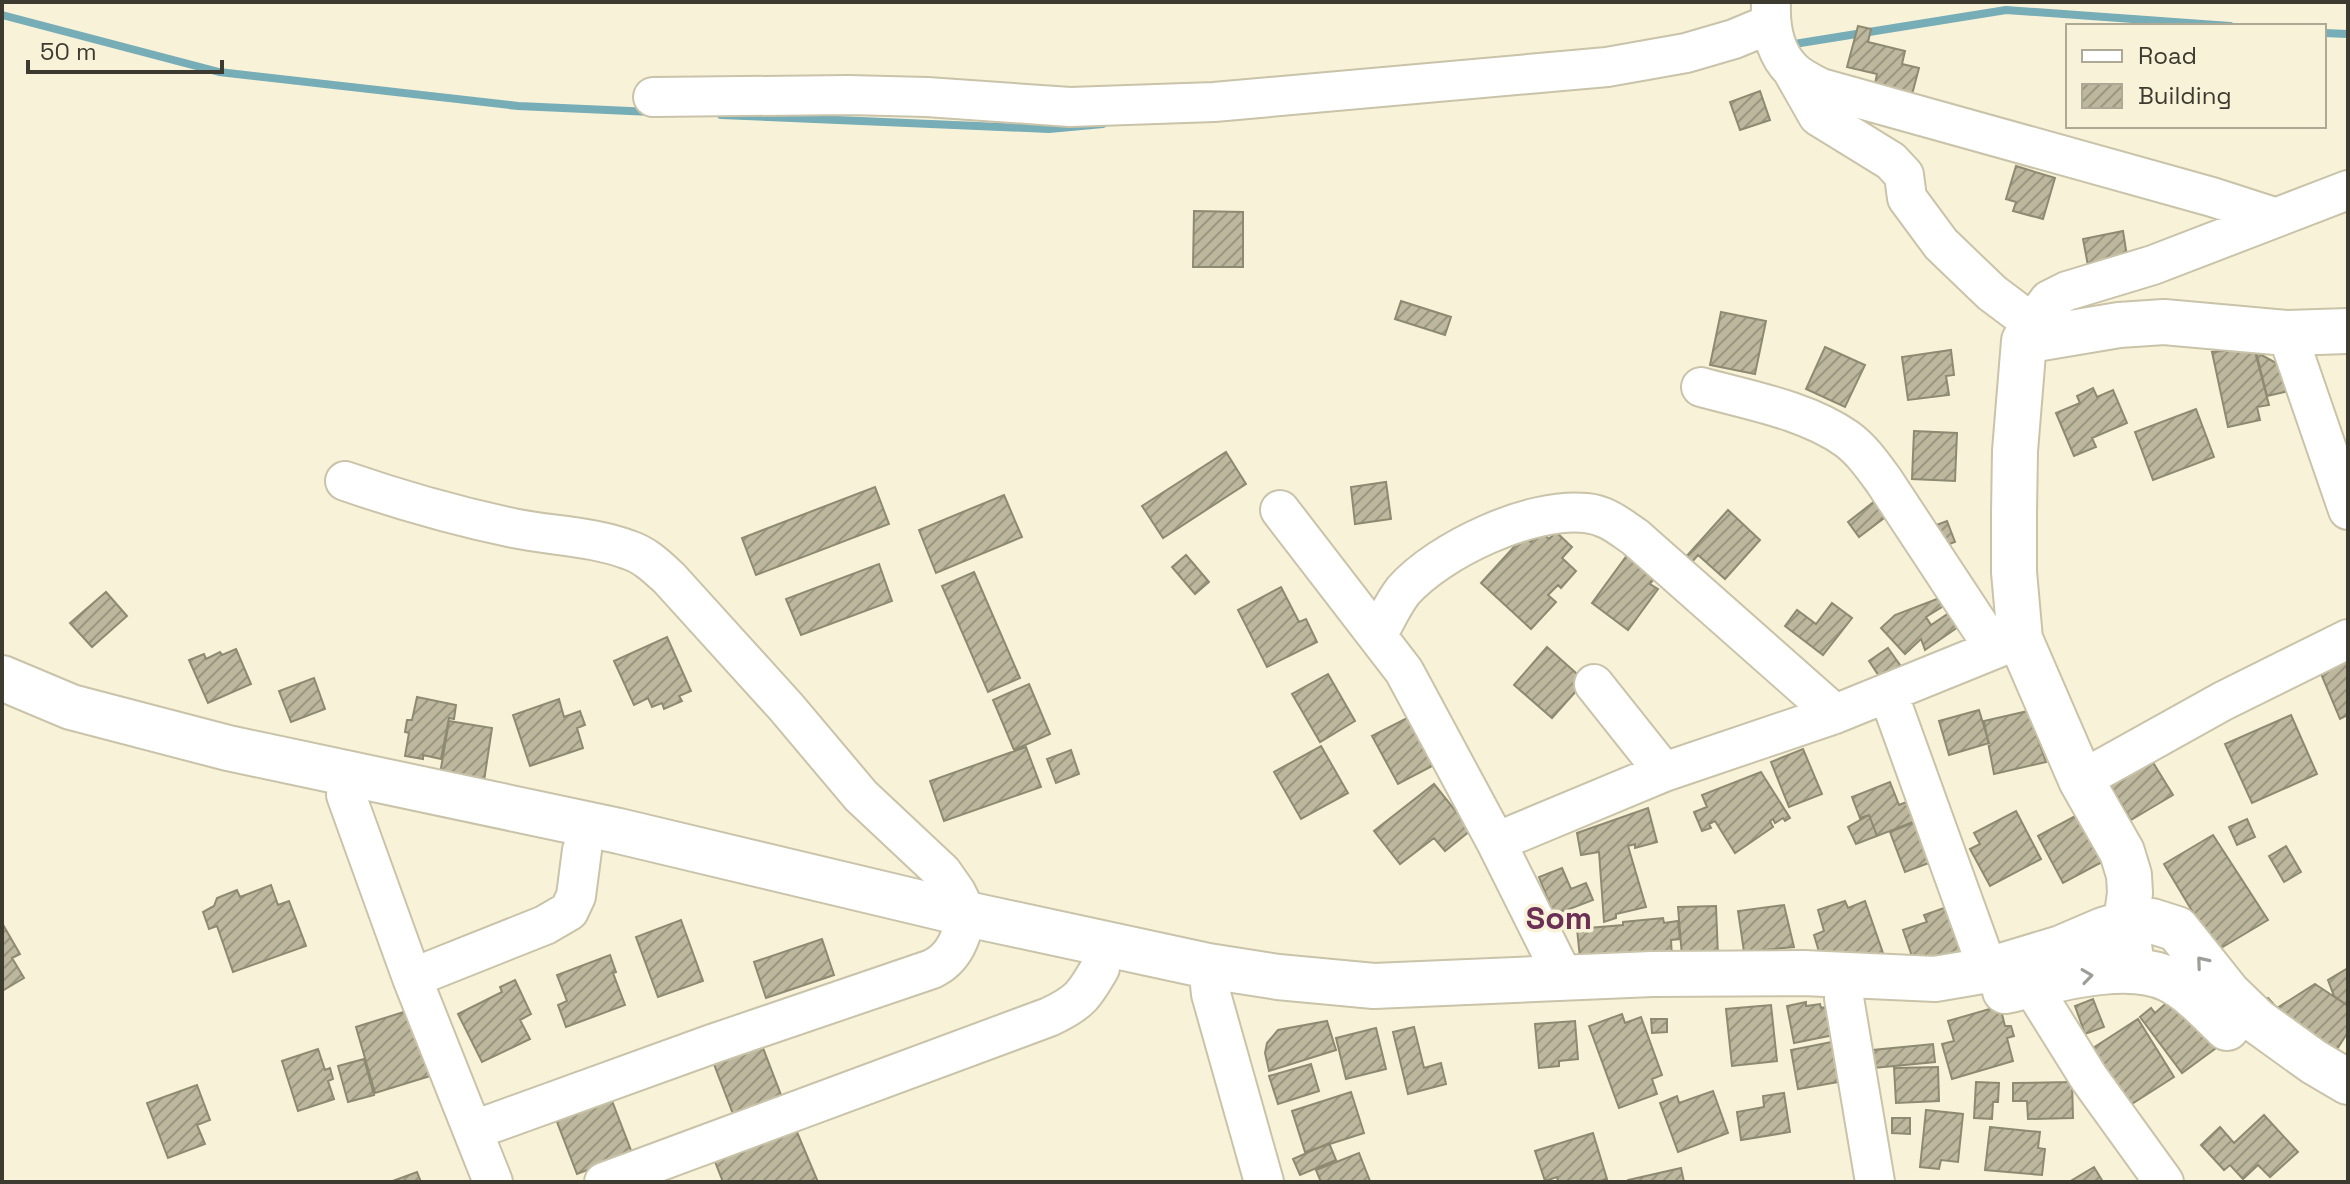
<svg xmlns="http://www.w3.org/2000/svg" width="2350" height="1184" font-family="'Space Grotesk',sans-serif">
  <defs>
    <pattern id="building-hatch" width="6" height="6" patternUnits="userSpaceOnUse" patternTransform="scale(2)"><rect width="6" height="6" fill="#bcb79d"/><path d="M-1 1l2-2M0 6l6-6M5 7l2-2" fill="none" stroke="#9a9680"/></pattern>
  </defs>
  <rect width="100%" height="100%" fill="#f8f2d8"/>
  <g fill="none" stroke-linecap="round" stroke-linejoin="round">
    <path stroke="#76adb6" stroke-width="8" d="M2,15l217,57 299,34 134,6
      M2324,33l24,1
      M1788,45l218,-35 224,16
      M721,115l328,14 54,-5"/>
  </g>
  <path fill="url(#building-hatch)" stroke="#8e8a71" stroke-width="2" d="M1858,26l13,3 -3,13 37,9 -3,13 17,4 -9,34 -37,-9 4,-19 -30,-7z
    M1760,91l10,29 -30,10 -10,-28z
    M2016,166l39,12 -12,41 -30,-8 3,-9 -10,-3z
    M1194,211l49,1v55h-50z
    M2123,231l6,38 -39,7 -7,-37z
    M1401,301l50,16 -6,18 -50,-16z
    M1721,312l45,9 -11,53 -45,-9z
    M1825,347l40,18 -20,42 -39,-18z
    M2254,348l15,57 -12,2 3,13 -32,7 -16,-75z
    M1951,350l3,25 -8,1 3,19 -41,5 -6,-43z
    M2256,352l22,12 20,25 -31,7z
    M2093,388l4,9 16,-7 14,33 -35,15 4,9 -22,9 -18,-43 24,-10 -3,-7z
    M2196,409l18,48 -61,23 -18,-48z
    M1914,431l43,2 -2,48 -43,-2z
    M1226,452l20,32 -83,54 -21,-32z
    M1386,482l5,37 -36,5 -4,-37z
    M875,487l14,37 -133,51 -14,-37z
    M1004,495l18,42 -86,36 -17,-43z
    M1880,497l12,15 -33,25 -11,-15z
    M1728,510l32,30 -35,39 -27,-24 -7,8 -6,-5z
    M1947,521l8,21 -19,7 -8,-21z
    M1540,531l9,8 7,-7 16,15 -10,11 14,13 -15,17 -3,-3 -10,10 8,7 -25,27 -50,-46 43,-47 7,6z
    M1628,554l29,21 -7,9 8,5 -30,41 -36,-27z
    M1186,555l23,27 -14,12 -23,-27z
    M879,564l13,37 -91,34 -15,-36z
    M974,572l46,106 -32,14 -46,-106z
    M1281,587l18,35 7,-3 11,23 -50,25 -29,-57z
    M106,592l21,24 -35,31 -22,-24z
    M1942,597l3,8 -19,12 5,8 18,-12 9,14 -33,23 -4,-11 -16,15 -24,-26 14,-13z
    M1832,603l20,15 -29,37 -38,-29 12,-16 19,14z
    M667,637l24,54 -12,5 3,5 -18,8 -2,-6 -10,4 -4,-9 -14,7 -20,-44z
    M1547,647l38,34 -33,37 -38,-33z
    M1888,648l12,17 -19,14 -12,-18z
    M236,649l15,35 -43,19 -19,-43 15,-6 2,5 14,-7 2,3z
    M2348,657v58l-8,4 -21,-50z
    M1328,674l27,47 -35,21 -28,-48z
    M314,678l11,31 -34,13 -12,-31z
    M1029,684l21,50 -36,16 -21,-50z
    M417,697l39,8 -2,14 -5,-1 -8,41 -18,-4v4l-18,-3 4,-23 -4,-1 2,-12h5z
    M559,699l5,18 16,-6 5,14 -8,3 6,20 -53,18 -17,-51z
    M1979,710l10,33 -40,12 -10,-34z
    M2028,711l18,51 -52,12 -10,-53z
    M2291,715l26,59 -65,29 -27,-59z
    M1409,717l25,48 -36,19 -26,-48z
    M449,721l43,7 -8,53 -44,-7z
    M1321,746l27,47 -47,26 -27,-47z
    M1026,747l15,40 -97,34 -14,-40z
    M1803,749l19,45 -33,13 -18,-45z
    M1071,750l8,24 -23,9 -9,-24z
    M2149,756l24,39 -42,25 -23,-39z
    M1761,772l29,46 -5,3 -2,-3 -8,5 -2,-4 -3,2 3,6 -38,26 -20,-32 -6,3 2,4 -9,3 -8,-19 13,-5 -5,-12z
    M1890,782l9,23 20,-8 7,20 -49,19 -8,-21 -9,3 -8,-21z
    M1434,784l37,46 -26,21 -11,-13 -34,26 -26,-33z
    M1648,808l9,34 -22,6v-4l-7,2 18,61 -30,7v4l-12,4 -5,-70 -18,3 -4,-22z
    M2016,811l25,48 -51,27 -20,-37 10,-5 -6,-11z
    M1869,815l8,21 -21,8 -8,-17z
    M2077,815l25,47 -39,21 -25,-47z
    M1930,816l15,41 -40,15 -15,-40z
    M2247,819l8,18 -18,8 -8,-18z
    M2213,835l55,85 -52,31 -52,-87z
    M2286,846l15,26 -17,10 -15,-26z
    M1562,868l9,21 15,-6 7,17 -39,15 -15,-38z
    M271,885l7,20 11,-4 17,45 -73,26 -16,-46 -8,3 -6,-17 11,-6 3,-8 20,-8 3,7z
    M1845,901l3,7 17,-7 19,55 -64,-1 -6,-20 10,-4 -6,-21z
    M1784,905l10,42 -50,5 -6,-41z
    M1716,906l2,50 -36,1 -4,-50z
    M1947,907l24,45 -56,13 -12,-35 24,-8 -3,-7z
    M1663,918l1,5 14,-2 2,18 -9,1 1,18 -91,10 -4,-39 46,-4v-3z
    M681,920l22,61 -45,16 -22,-60z
    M2,923l18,31 -8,4 12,20 -22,13z
    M822,939l12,36 -68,23 -12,-36z
    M610,955l6,17 -3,1 12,32 -59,22 -8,-22 9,-4 -10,-26z
    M2348,968v38l-14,-10 -6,-16z
    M515,980l16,34 -11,6 10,19 -48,23 -24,-48 44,-22 -2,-5z
    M2315,984l33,22v26l-16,25 -72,-56 8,-3 9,10z
    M2172,998l51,45 -41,30 -42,-56 11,-9 4,5z
    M2093,999l11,28 -19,7 -10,-28z
    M1806,1002v4l14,-2 1,4 18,-4 5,29 -50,10 -7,-37z
    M1771,1005l6,56 -45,5 -6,-57z
    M2000,1006l5,20h6l3,10 -7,2 6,23 -61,18 -10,-35 12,-3 -6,-20z
    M410,1010l20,66 -55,17 -19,-66z
    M1622,1014l3,9 16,-6 21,58 -10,4 5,15 -38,14 -30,-82z
    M1651,1019h16v13l-15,1z
    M2138,1019l36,58 -44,28 -37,-57z
    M1327,1021l9,29 -67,21 -4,-18 2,-10 11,-13z
    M1575,1021l3,38 -19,2v5l-20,2 -4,-44z
    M1414,1027l10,41 17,-5 5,21 -38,10 -15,-62z
    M1376,1028l10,41 -40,10 -10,-41z
    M760,1040l21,55 -48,19 -21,-55z
    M1842,1040l8,40 -52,9 -7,-39z
    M1933,1044l2,18 -61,6 -1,-18z
    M318,1049l7,21 5,-2 3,11 -5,2 6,18 -36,12 -16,-50z
    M364,1059l10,36 -26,7 -10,-36z
    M1311,1064l8,27 -41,13 -9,-28z
    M1938,1067l1,34 -43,2 -2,-35z
    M1976,1082l23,1 -1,19h-5l-1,17 -18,-1z
    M2072,1082l1,36 -45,1 -1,-18h-14v-18z
    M197,1085l13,35 -13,5 8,19 -37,14 -21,-55z
    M1713,1091l15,42 -50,19 -18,-49 17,-7 2,7z
    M1351,1092l13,41 -59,19 -13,-41z
    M609,1093l23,60 -55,21 -23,-60z
    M1784,1093l6,39 -49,8 -4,-28 27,-5 -1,-11z
    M1926,1110l37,4 -5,48 -17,-2 -2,9 -19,-2z
    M2264,1115l34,37 -28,25 -12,-12 -15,14 -13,-14 -6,5 -23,-25 19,-18 14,16z
    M1892,1118h18v16l-18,-1z
    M794,1125l24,57h-95l-9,-23z
    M1990,1127l50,5 -2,16 7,1 -3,26 -57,-5z
    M1593,1133l14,46 -10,3h-39l-1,-5 -12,4 -10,-30z
    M1329,1143l7,17 -36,15 -7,-16z
    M1359,1153l11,28 -49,1 -5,-12z
    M2094,1167l9,15h-34z
    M1681,1168l3,14h-56v-2z
    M417,1172l4,10h-31z"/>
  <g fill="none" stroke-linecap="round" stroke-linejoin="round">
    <g stroke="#c8c3a9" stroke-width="42">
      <path id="minor" d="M1771,2c-1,24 3,50 21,68 8,8 19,13 29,18l391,109 62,20
        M1793,72l25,44 73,45 13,14 3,23 34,46 51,49 40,30
        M653,97l195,-2 79,2 143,10 144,-5 393,-35 79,-14 48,-14 36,-15
        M2287,333l61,177
        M2024,341l8,-18 17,-23 18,-9 86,-26 195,-75
        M1701,387c47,13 105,23 146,52 15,11 26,27 37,42l110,167
        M345,481c55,19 111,35 168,47 38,8 79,8 116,22 16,5 28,17 40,28l117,129 75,89 81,76 14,20 11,22c-6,23 -12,44 -35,55l-220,75 -238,86
        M1280,510l124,161 92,171 68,136
        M1378,634c8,-14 15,-30 25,-43 36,-41 128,-84 183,-78 20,2 33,13 49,24l200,177
        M1594,684l70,88
        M1888,693l100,277
        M2081,780l142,-79 125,-62
        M346,795l66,183 81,204
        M1496,842l168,-70 171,-58 185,-75
        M1208,966l3,28 53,188
        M412,978l133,-53 24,-14 7,-15 6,-46
        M2031,985l58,93 75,104
        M1844,998l31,184
        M604,1182l445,-165c30,-14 35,-21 51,-49"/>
    </g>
    <g stroke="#c8c3a9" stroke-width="48">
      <path id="major" d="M2,678l69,29 157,41 391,83 348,83 241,52 70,11 96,9 278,-12 152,-1 131,6 53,-9 73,-22 42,-18 23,-7 26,-2 25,8 51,64 29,28 57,41 34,20
        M2130,952l-4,-29 4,-30 -1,-18 -7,-23 -41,-72 -61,-141 -6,-67v-59l1,-62 9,-110 95,-16 45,-3 123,11 61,-2
        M2005,991c46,-10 122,-33 165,-11 23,12 39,31 57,48"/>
    </g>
    <use href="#minor" stroke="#fff" stroke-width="38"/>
    <use href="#major" stroke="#fff" stroke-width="44"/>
  </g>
  <defs><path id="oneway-chevron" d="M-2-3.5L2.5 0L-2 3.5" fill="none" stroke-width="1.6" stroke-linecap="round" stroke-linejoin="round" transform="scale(2)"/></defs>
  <g stroke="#9e9d98">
    <use href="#oneway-chevron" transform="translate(2202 962) rotate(-130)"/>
    <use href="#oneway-chevron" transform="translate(2087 976) rotate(-8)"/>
  </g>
  <g text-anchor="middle" stroke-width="7" stroke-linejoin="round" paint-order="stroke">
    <g font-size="32" font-weight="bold" fill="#6c2f55" stroke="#f8f2d8">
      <text x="1559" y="929">Som</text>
    </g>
  </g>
  <rect width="2350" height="1184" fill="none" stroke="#3d3b30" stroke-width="8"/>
  <rect x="2066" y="24" width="260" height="104" fill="#f8f2d8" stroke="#ada995" stroke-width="2"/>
  <rect x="2082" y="50" width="40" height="12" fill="#ffffff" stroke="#ada995" stroke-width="2"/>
  <text x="2138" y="64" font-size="24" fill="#3d3b30">Road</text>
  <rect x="2082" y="84" width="40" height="24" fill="url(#building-hatch)" stroke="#ada995" stroke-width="2"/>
  <text x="2138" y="104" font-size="24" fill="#3d3b30">Building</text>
  <path d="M28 60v12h194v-12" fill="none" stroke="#3d3b30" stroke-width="4"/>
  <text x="40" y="60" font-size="24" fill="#3d3b30" stroke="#f8f2d8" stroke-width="6" paint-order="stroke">50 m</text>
</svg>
